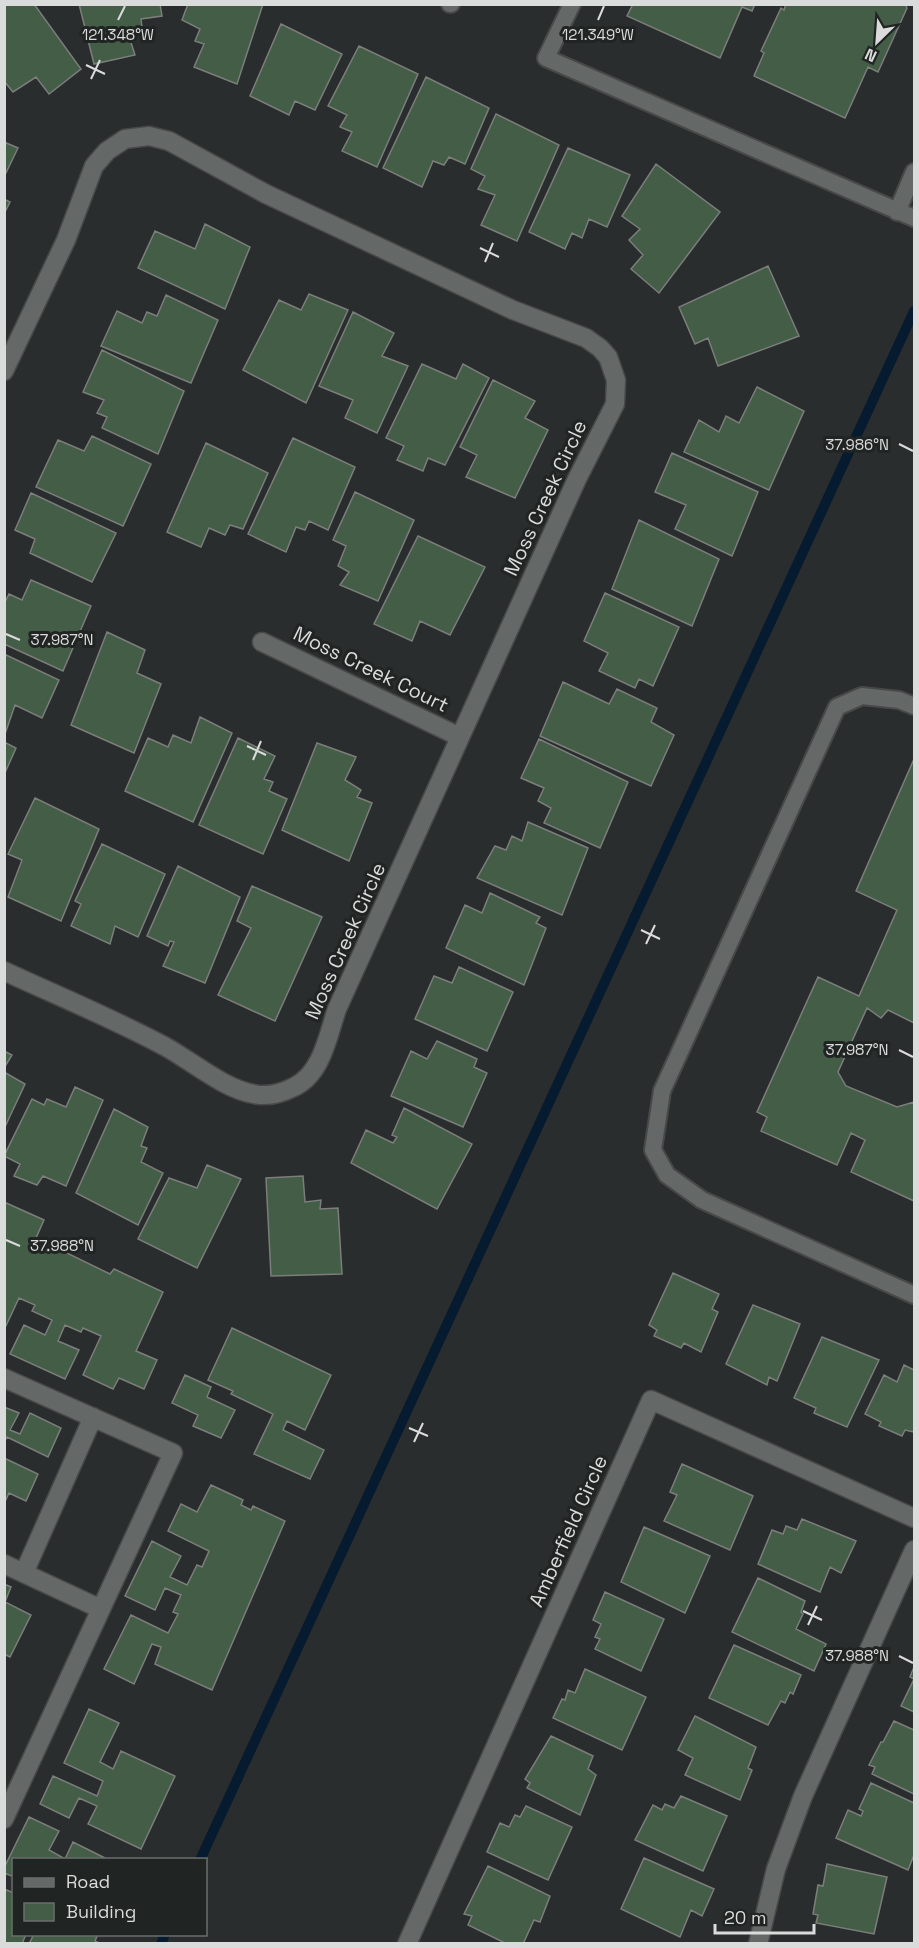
<svg xmlns="http://www.w3.org/2000/svg" width="919" height="1948" font-family="'Space Grotesk',sans-serif">
  <rect width="100%" height="100%" fill="#2a2d2d"/>
  <g fill="none" stroke-linecap="round" stroke-linejoin="round">
    <path stroke="#061b2f" stroke-width="10" d="M200,1860l714,-1549
      M161,1944l4,-10"/>
  </g>
  <path fill="#435d47" stroke="#7b7e7b" stroke-width="1.5" d="M6,4h28l47,65 -32,25 -13,-17 -23,15 -9,-11v-75z
    M79,4h81l2,12 -21,3 1,8 -15,3 8,25 -41,9z
    M188,4h75l-26,80 -43,-17 10,-23 -9,-3 5,-12 -18,-9z
    M633,4h122l-3,7 -10,-4 -22,51 -93,-42z
    M786,4h119l2,4 -29,64 -10,-5 -23,51 -91,-42 10,-23 -3,-2 20,-43 3,2z
    M281,24l61,30 -27,56 -20,-9 -6,14 -39,-19z
    M359,46l59,28 -41,93 -35,-16 10,-19 -12,-5 7,-12 -19,-9z
    M426,77l63,31 -24,56 -16,-7 -5,8 -11,-4 -11,26 -39,-19z
    M496,114l63,31 -42,96 -36,-16 14,-30 -17,-6 7,-13 -14,-7z
    M4,142l14,6 -14,29z
    M568,148l62,27 -23,52 -18,-8 -7,19 -10,-5 -7,16 -36,-17z
    M656,164l64,48 -61,81 -28,-24 12,-14 -14,-15 11,-11 -18,-13z
    M4,199l6,3 -6,12z
    M205,224l45,23 -25,62 -87,-41 17,-37 40,18z
    M768,266l31,70 -81,30 -10,-28 -13,6 -16,-37z
    M309,294l39,16 -42,93 -63,-33 36,-70 22,10z
    M166,295l52,25 -27,63 -90,-37 16,-35 25,12 5,-11 10,4z
    M353,312l41,21 -12,23 26,10 -31,67 -32,-15 8,-18 -34,-14z
    M102,350l82,41 -26,63 -56,-26 5,-11 -10,-4 7,-13 -21,-8z
    M422,364l34,15 7,-15 26,14 -44,87 -17,-7 -5,13 -26,-11 7,-14 -18,-8z
    M493,380l42,21 -10,17 23,12 -33,68 -49,-21 11,-22 -17,-8z
    M757,387l47,24 -35,79 -85,-38 15,-32 20,12 7,-16 13,7z
    M92,436l59,28 -28,62 -87,-39 22,-47 26,11z
    M293,438l62,29 -27,63 -19,-9 -4,9 -9,-3 -10,25 -38,-18z
    M206,443l62,30 -25,56 -13,-4 -5,10 -16,-7 -8,19 -34,-15z
    M672,453l86,39 -26,64 -57,-27 11,-24 -31,-13z
    M355,492l59,28 -36,81 -38,-16 9,-13 -11,-6 8,-20 -13,-6z
    M31,493l85,40 -24,49 -62,-29 5,-14 -20,-9z
    M639,520l80,39 -27,67 -80,-37z
    M418,536l67,31 -35,68 -30,-14 -8,20 -38,-17z
    M31,580l60,26 -28,65 -59,-27v-44h2l3,-6 13,6z
    M605,593l74,34 -26,59 -14,-7 -4,9 -36,-17 9,-18 -24,-12z
    M107,632l38,18 -8,23 24,11 -27,69 -63,-28z
    M4,654l55,26 -17,38 -27,-13 -10,29z
    M563,682l46,22 8,-15 40,19 -6,14 23,13 -23,51 -111,-50z
    M200,717l32,16 -39,89 -68,-31 23,-53 20,9 5,-12 18,8z
    M238,738l37,18 -11,23 9,3 -4,9 18,8 -24,55 -64,-29z
    M539,739l89,43 -28,66 -56,-25 7,-15 -13,-7 6,-13 -23,-10z
    M4,742l12,6 -12,27z
    M317,743l39,14 -11,23 16,10 -4,7 15,6 -23,58 -67,-31z
    M914,759v264l-26,-13 -7,8 -14,-10 -29,64 8,14 51,21 17,-5v99l-63,-29 14,-32 -14,-7 -14,32 -76,-34 6,-14 -10,-5 61,-135 41,19 38,-86 -41,-19z
    M35,798l64,31 -38,92 -53,-24 14,-37 -14,-6z
    M528,822l60,26 -26,67 -85,-37 18,-32 11,4 6,-14 10,5z
    M102,844l63,30 -27,63 -23,-11 -5,18 -39,-18 10,-22 -6,-3z
    M178,866l62,31 -35,86 -42,-17 11,-24 -4,-1 -2,5 -21,-10z
    M252,886l70,31 -47,104 -57,-26 33,-67 -14,-7z
    M490,893l50,24 -4,6 10,5 -22,57 -78,-37 19,-43 17,8z
    M459,967l54,25 -26,59 -72,-32 19,-43 18,7z
    M437,1041l40,18 -3,8 13,6 -24,54 -72,-31 20,-45 16,8z
    M4,1051l8,4 -8,13z
    M4,1072l21,12 -21,45z
    M75,1087l28,13 -37,86 -23,-10 -6,9 -23,-9 6,-12 -16,-8 28,-57 12,6 3,-6 19,8z
    M404,1108l68,36 -35,65 -86,-46 15,-33 27,13 4,-6 -5,-2z
    M114,1109l34,18 -7,19 6,2 -6,14 22,11 -25,52 -62,-32z
    M207,1165l34,14 -44,89 -59,-29 31,-61 28,10z
    M303,1176l2,26 16,-2 -1,9 18,-1 4,66 -71,2 -5,-98z
    M4,1202l40,18 -8,18 74,36 4,-5 49,23 -27,59 21,9 -13,29 -25,-11 -6,11 -30,-14 18,-39 -18,-8 -2,4 -16,-7 -7,16 21,9 -14,29 -55,-25 14,-29 21,10 7,-15 -20,-9 3,-6 -16,-7 -15,32z
    M673,1273l46,21 -7,15 6,3 -17,40 -17,-9 -3,5 -27,-12 3,-6 -8,-5z
    M753,1305l47,19 -23,57 -8,-4 -2,8 -41,-21z
    M232,1328l99,47 -26,55 -18,-9 -4,9 41,20 -14,29 -56,-25 19,-40 -42,-20 2,-3 -25,-11z
    M822,1337l57,23 -32,67 -33,-14 2,-5 -22,-10z
    M904,1365l10,5v62l-9,-2 -3,6 -23,-10 2,-4 -16,-8 19,-39 13,7z
    M185,1375l26,12 -4,10 28,13 -14,28 -28,-12 5,-11 -26,-12z
    M4,1407l15,6 -9,17 10,4 10,-21 31,15 -13,29 -41,-20 -3,5z
    M4,1458l34,16 -12,27 -17,-8 -5,11z
    M682,1464l71,32 -23,54 -66,-29 13,-26 -7,-3z
    M211,1485l32,15 -2,5 10,5 2,-4 32,15 -73,169 -57,-26 6,-17 -9,-3 -18,40 -30,-15 27,-54 37,18 10,-19 -5,-2 8,-17 -16,-7 -10,22 -30,-14 27,-55 29,15 -11,21 17,8 10,-20 5,2 7,-16 -41,-20 13,-27 16,8z
    M802,1519l54,22 -15,32 -11,-6 -10,25 -62,-28 14,-34 11,4 3,-8 11,4z
    M644,1527l66,29 -25,57 -64,-31z
    M758,1578l47,23 -4,11 2,2 -7,15 30,15 -12,27 -82,-39z
    M4,1584l7,3 -6,15 26,13 -21,42 -4,-2 -2,2z
    M605,1592l59,27 -23,52 -46,-22 5,-10 -5,-2 6,-13 -8,-4z
    M734,1645l67,30 -8,19 -3,-2 -5,11 -4,-2 -13,24 -59,-27z
    M914,1667v45l-13,-6 13,-27 -4,-2z
    M585,1669l61,28 -24,53 -69,-32 9,-19 3,1 3,-10 7,3z
    M89,1709l30,14 -19,39 13,7 8,-18 54,25 -34,73 -53,-25 9,-18 -18,-8 -10,20 -29,-14 13,-28 44,20 6,-15 -39,-18z
    M695,1716l61,31 -8,21 4,2 -12,30 -55,-25 8,-17 -15,-8z
    M894,1721l20,9v64l-42,-20 3,-7 -6,-2 12,-23h2z
    M551,1736l42,20 -5,13 8,6 -16,40 -53,-27 3,-5 -5,-4z
    M871,1783l43,20v52l-6,15 -72,-32 12,-28 13,6 2,-5 -4,-2z
    M681,1796l46,20 -24,55 -68,-31 18,-35 9,5 3,-6 9,4z
    M526,1806l46,21 -24,53 -61,-28 13,-29 9,4 6,-12 5,2z
    M29,1817l30,14 -10,19 16,9 8,-17 36,18h-95v17l-10,-4v-5z
    M644,1858l70,31 -12,27 -11,-6 -11,27 -59,-28z
    M827,1864l60,13 -13,57 -58,-11 2,-8 -5,-1 5,-29 5,1z
    M488,1866l62,30 -10,26 -6,-2 -11,24h-16l-39,-19 4,-9 -8,-2z
    M4,1889l10,4v41h12l-4,10h-18z
    M34,1934h64l-3,7 4,2 -66,1 -3,-2z"/>
  <g fill="none" stroke-linecap="round" stroke-linejoin="round">
    <g stroke="#474948" stroke-width="20">
      <path id="lane" d="M450,4h1
        M572,4l-26,54 368,160
        M897,212l17,-40
        M914,706l-15,-6 -37,-4 -25,11 -175,384 -9,59 14,25 35,25 212,95"/>
    </g>
    <g stroke="#474948" stroke-width="21">
      <path id="street" d="M4,371l62,-131 28,-74 13,-15 18,-12 24,-3 20,5 97,53 247,116 73,28 14,10 8,9 8,23 -1,24 -38,75 -240,530c-9,26 -15,65 -43,78 -12,6 -27,10 -40,7 -30,-5 -61,-32 -88,-47 -52,-28 -108,-51 -162,-76
        M262,642l198,95
        M4,1378l169,75 -169,366
        M4,1564l97,45
        M24,1573l69,-156
        M407,1944l244,-544 263,118
        M758,1944l18,-75 27,-73 111,-246"/>
    </g>
    <use href="#lane" stroke="#646867" stroke-width="16"/>
    <use href="#street" stroke="#646867" stroke-width="18"/>
  </g>
  <path fill="none" stroke="#dadcdb" stroke-width="2" d="M118,20l7,-14M598,20l6,-14M86,65l19,9M91,79l9,-19M480,248l19,9M485,262l8,-19M899,444l14,7M6,634l14,6M247,746l19,9M253,760l8,-19M641,930l19,9M646,944l9,-19M899,1050l14,7M6,1240l14,6M409,1428l19,8M414,1442l9,-19M803,1611l19,9M808,1625l9,-19M899,1656l14,7"/>
  <g text-anchor="middle" stroke-width="6" stroke-linejoin="round" paint-order="stroke">
    <g font-size="20" fill="#dadcdb" stroke="#202423">
      <text transform="translate(545 498) rotate(-65)" y="7">Moss Creek Circle</text>
      <text transform="translate(371 669) rotate(26)" y="7">Moss Creek Court</text>
      <text transform="translate(345 941) rotate(-66)" y="7">Moss Creek Circle</text>
      <text transform="translate(568 1531) rotate(-66)" y="7">Amberfield Circle</text>
    </g>
  </g>
  <g font-size="15" text-anchor="middle" fill="#dadcdb" stroke="#202423" stroke-width="6" stroke-linejoin="round" paint-order="stroke">
    <text x="118" y="40">121.348°W</text>
    <text x="598" y="40">121.349°W</text>
    <text x="857" y="450">37.986°N</text>
    <text x="62" y="645">37.987°N</text>
    <text x="857" y="1055">37.987°N</text>
    <text x="62" y="1251">37.988°N</text>
    <text x="857" y="1661">37.988°N</text>
  </g>
  <rect width="919" height="1948" fill="none" stroke="#dadcdb" stroke-width="12"/>
  <rect x="12" y="1858" width="195" height="78" fill="#202423" stroke="#6a6e6d" stroke-width="1.5"/>
  <rect x="24" y="1878" width="30" height="9" fill="#646867" stroke="#6a6e6d" stroke-width="1.5"/>
  <text x="66" y="1888" font-size="18" fill="#dadcdb">Road</text>
  <rect x="24" y="1903" width="30" height="18" fill="#435d47" stroke="#6a6e6d" stroke-width="1.5"/>
  <text x="66" y="1918" font-size="18" fill="#dadcdb">Building</text>
  <g transform="translate(877 42) rotate(205)" stroke="#202423" stroke-width="4.5" paint-order="stroke">
  <path d="M0-4.5L10 22L0 15L-10 22Z" fill="#dadcdb"/>
  <text y="-9" font-size="16" font-weight="bold" text-anchor="middle" fill="#dadcdb">N</text>
  </g>
  <path d="M715 1924v9h99v-9" fill="none" stroke="#dadcdb" stroke-width="3"/>
  <text x="724" y="1924" font-size="18" fill="#dadcdb" stroke="#202423" stroke-width="4.5" paint-order="stroke">20 m</text>
</svg>
